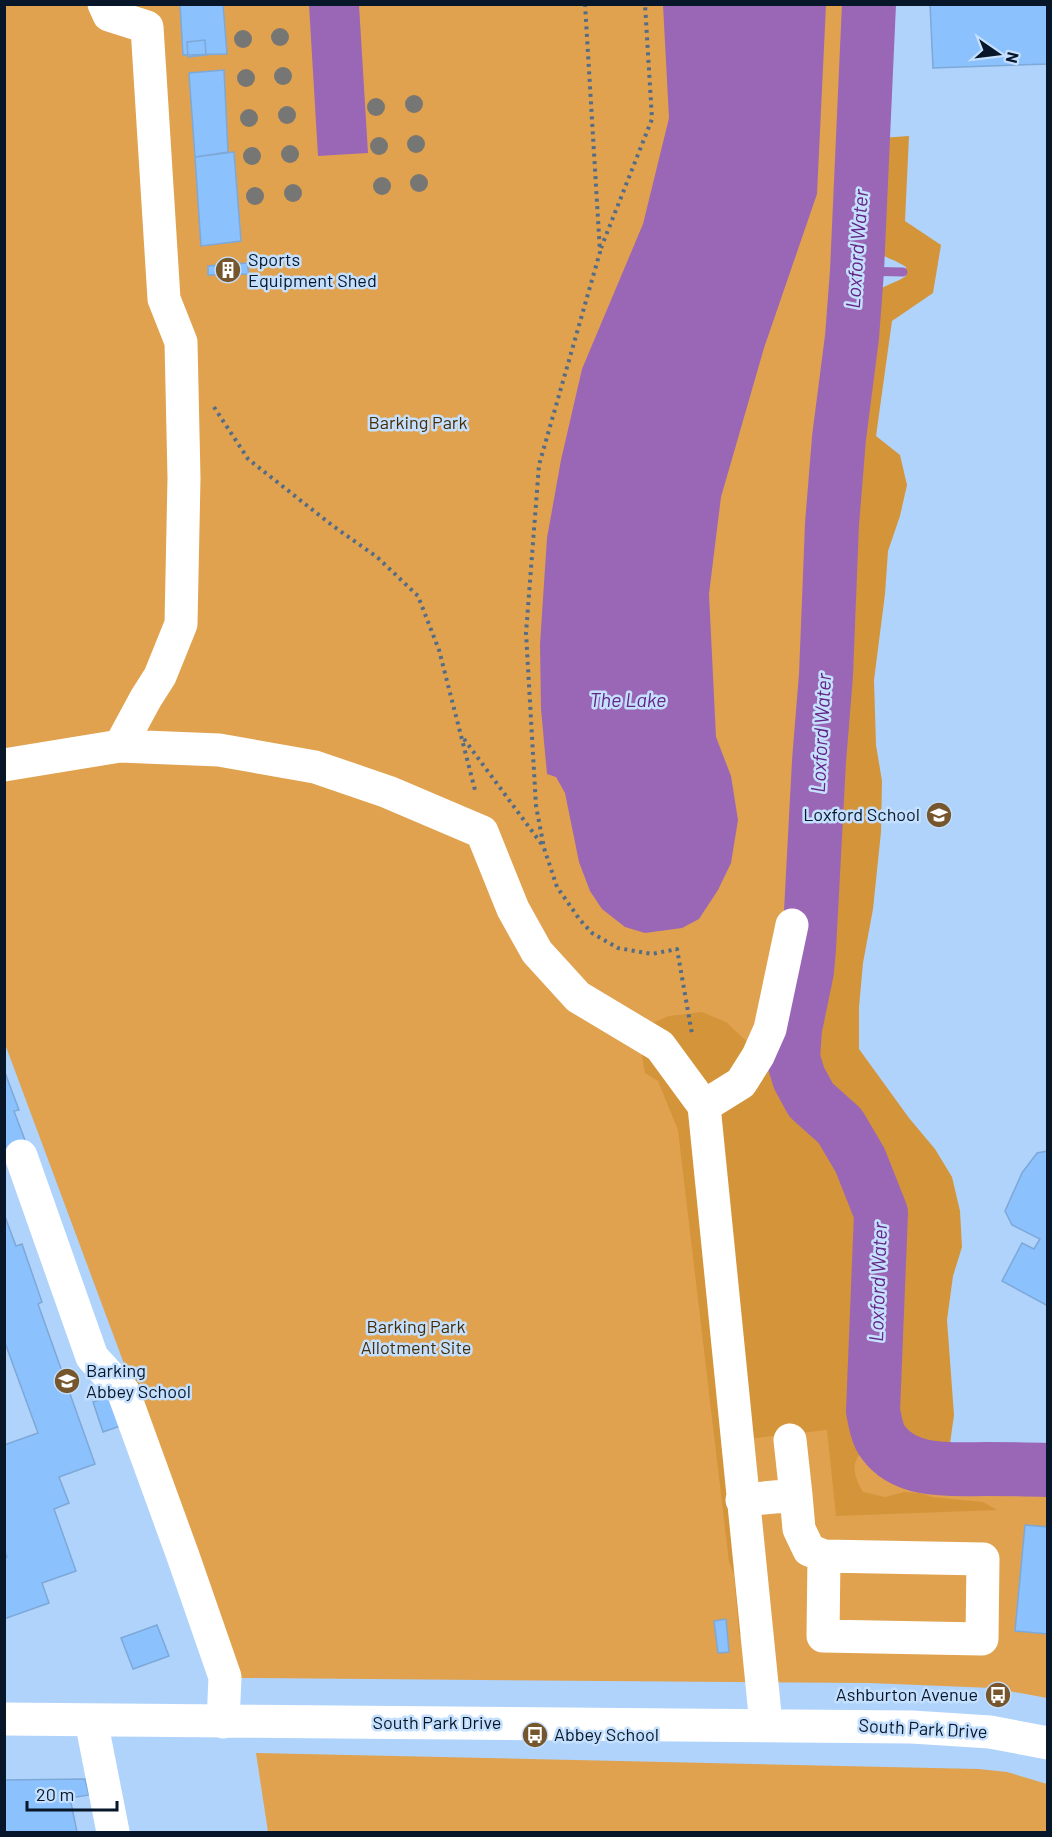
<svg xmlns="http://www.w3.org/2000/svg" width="1052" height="1837" font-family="Barlow,sans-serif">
  <rect width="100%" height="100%" fill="#b0d3fb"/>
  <path fill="#e0a24f" d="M5,5h851l-12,334 -13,121 -14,240 -13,118 -3,110 -15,102 -1,22 4,26 13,26 35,31 19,36 16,39 -7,198c4,17 9,37 23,50 29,29 119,16 159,21v219l-55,-10 -123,-5 -628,-5 -236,-634z
    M256,1753l723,16 28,3 40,12v48h-779z"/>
  <path fill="#d4943a" d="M909,136l-4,85 36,24 -8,48 -41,28 -16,115 24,19 7,30 -7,31 -12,35 -3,43 -11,86 2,65 6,36 -1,51 -8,77 -10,54 -4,44v42l50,69 26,31 17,28 8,34 2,36 -9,29 -6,44 7,95 -5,36c-54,0 -59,-20 -60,-69l7,-166 -3,-23 -23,-50 -18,-26 -34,-34 -7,-15 -3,-20 13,-70 4,-101 25,-383 9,-56 14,-144c10,-9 21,-10 33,-18v-9c-10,-7 -21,-9 -30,-16l5,-113z
    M702,1012l24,10 44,41 17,4 2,11 13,26 35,31 19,36 16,39 -7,198c2,5 4,12 5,18 2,31 -30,27 -7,66l22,5 19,-5 16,1 12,4 51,5 14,8 -161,6 -9,-86 -81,9 16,205 -23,-10 -5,-60 -5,-12 -51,-432 -20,-49 -13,-8 -3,-17 8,-32 19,-8z"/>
  <path fill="#9a67b7" d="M309,5h50l9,148 -50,3z
    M663,5h163l-9,189 -53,154 -43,149 -12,97 7,143 15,39 7,44 -7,43 -13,27 -19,29 -17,9 -37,5 -20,-6 -23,-18 -12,-18 -11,-29 -14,-69 -9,-16 -9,-3 -6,-65 -1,-65 7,-106 14,-78 21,-91 61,-145 26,-106z"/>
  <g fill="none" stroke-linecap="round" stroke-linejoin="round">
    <path stroke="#9a67b7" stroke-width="9" d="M857,271l46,1"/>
    <path stroke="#9a67b7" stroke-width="54" d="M869,4l-12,267 -5,66 -13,101 -7,86 -6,151 -7,86 -10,188 -2,22 -12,58 -2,29 6,20 12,22 29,26 20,34 21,53 -8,198c2,10 4,23 10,31 23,32 69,27 104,27 20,0 40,0 61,1"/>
  </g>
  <path fill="#8bc1fd" stroke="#7da8d8" stroke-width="1.5" d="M180,4h43l4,50 -44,1z
    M930,4h118v60l-115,4z
    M205,40l1,15 -18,2 -1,-15z
    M224,70l4,82 -33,5 -6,-84z
    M234,152l7,89 -40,5 -6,-89z
    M247,263l2,11 -41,1v-9z
    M4,1070l15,40 -5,1 12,32 -22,8z
    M1048,1151v155l-46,-25 20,-38 12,6 6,-10 -28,-14 -7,-14 17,-38 15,-20z
    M4,1214l12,32 6,-2 20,58 -4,2 57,160 -36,13 10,26 -15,6 22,62 -34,12 7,20 -45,16v-61l3,-1 -3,-7v-105l34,-12 -34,-93z
    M116,1394l10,30 -23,8 -10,-30z
    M1025,1525l23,2v107l-33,-3z
    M726,1619l3,33 -11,1 -4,-32z
    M157,1625l12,31 -36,13 -12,-31z
    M85,1779l4,16 -19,3 7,34h-73v-52z"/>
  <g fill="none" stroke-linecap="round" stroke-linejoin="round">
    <path stroke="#536c88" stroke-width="4" stroke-dasharray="3 4.5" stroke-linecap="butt" d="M585,4l15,248 -61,213 -13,168 10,173 8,42 13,39 23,33 12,13 26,15 34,6 25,-5 15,85
      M601,248l51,-129 -7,-115
      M214,407l34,52 85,67 44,31 41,39 21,54 37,144
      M464,739l79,107"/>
    <path stroke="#fff" stroke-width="33" d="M104,4l5,11 38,12 17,272 17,43 3,136 -3,146 -21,52 -14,22 -26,48
      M4,765l116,-19 99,4 96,17 73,25 94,40 31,77 24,43 41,45 82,49 44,60 62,618
      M704,1106l37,-23 17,-27 12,-27 22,-104
      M21,1156l71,201 31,34 60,165 42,121 -2,45
      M790,1440l6,55
      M742,1500l54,-5 3,34 10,21 15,6 159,3 -1,80 -159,-3 1,-80
      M4,1719l908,8 78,5 58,11
      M91,1720l22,112"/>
  </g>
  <g fill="#767774">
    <circle cx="280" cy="37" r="9"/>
    <circle cx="243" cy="39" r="9"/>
    <circle cx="283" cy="76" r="9"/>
    <circle cx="246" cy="78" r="9"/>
    <circle cx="414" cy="104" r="9"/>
    <circle cx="376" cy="107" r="9"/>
    <circle cx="287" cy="115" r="9"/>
    <circle cx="249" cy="118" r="9"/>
    <circle cx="416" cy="144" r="9"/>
    <circle cx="379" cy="146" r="9"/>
    <circle cx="290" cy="154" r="9"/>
    <circle cx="252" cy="156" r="9"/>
    <circle cx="419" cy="183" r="9"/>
    <circle cx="382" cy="186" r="9"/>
    <circle cx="293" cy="193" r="9"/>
    <circle cx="255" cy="196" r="9"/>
  </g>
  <defs>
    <g id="building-disc" transform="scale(1.35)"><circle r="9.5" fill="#76562c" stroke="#c5e0fe"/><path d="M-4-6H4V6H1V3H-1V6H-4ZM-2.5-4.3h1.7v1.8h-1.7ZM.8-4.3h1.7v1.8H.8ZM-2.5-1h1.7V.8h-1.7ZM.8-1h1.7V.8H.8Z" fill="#fff"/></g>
    <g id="school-disc" transform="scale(1.35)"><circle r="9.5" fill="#76562c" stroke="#c5e0fe"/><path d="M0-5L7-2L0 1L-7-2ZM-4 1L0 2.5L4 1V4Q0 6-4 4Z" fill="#fff"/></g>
    <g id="bus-disc" transform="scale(1.35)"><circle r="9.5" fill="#76562c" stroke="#c5e0fe"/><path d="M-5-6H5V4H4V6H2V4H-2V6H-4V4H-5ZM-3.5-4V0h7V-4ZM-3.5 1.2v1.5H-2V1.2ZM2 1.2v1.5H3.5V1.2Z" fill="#fff"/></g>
  </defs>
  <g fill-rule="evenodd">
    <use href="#building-disc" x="228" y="270"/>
    <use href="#school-disc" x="939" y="815"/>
    <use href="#school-disc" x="67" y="1381"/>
    <use href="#bus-disc" x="998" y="1695"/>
    <use href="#bus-disc" x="535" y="1735"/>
  </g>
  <g text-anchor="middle" stroke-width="5" stroke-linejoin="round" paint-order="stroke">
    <g font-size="18" fill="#071729" stroke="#c5e0fe" text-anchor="start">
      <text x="248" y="266">Sports<tspan x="248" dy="21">Equipment Shed</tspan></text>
      <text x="920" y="821" text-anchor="end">Loxford School</text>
      <text x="86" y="1377">Barking<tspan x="86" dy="21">Abbey School</tspan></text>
      <text x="978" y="1701" text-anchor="end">Ashburton Avenue</text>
      <text x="554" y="1741">Abbey School</text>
    </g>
    <g font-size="18" fill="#462c05" stroke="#c5e0fe">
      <text x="418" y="429">Barking Park</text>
      <text x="416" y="1333">Barking Park<tspan x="416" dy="21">Allotment Site</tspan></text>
    </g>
    <g font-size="18" fill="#071729" stroke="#c5e0fe">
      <text x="437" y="1729">South Park Drive</text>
      <text transform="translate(923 1729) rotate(3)" y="6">South Park Drive</text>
    </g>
    <g font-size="20" font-style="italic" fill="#642385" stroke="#c5e0fe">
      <text transform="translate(857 249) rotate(-86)" y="7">Loxford Water</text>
      <text x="628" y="707">The Lake</text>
      <text transform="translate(821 733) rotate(-87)" y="7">Loxford Water</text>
      <text transform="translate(878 1282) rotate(-88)" y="7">Loxford Water</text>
    </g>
  </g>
  <rect width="1052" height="1837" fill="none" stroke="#071729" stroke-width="12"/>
  <g transform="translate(998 54) rotate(104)" stroke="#c5e0fe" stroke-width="4.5" paint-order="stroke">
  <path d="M0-4.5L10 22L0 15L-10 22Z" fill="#071729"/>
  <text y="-9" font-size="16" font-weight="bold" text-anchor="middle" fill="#071729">N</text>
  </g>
  <path d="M27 1801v9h90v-9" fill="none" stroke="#071729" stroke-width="3"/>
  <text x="36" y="1801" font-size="18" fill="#071729" stroke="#c5e0fe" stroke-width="4.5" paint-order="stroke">20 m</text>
</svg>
